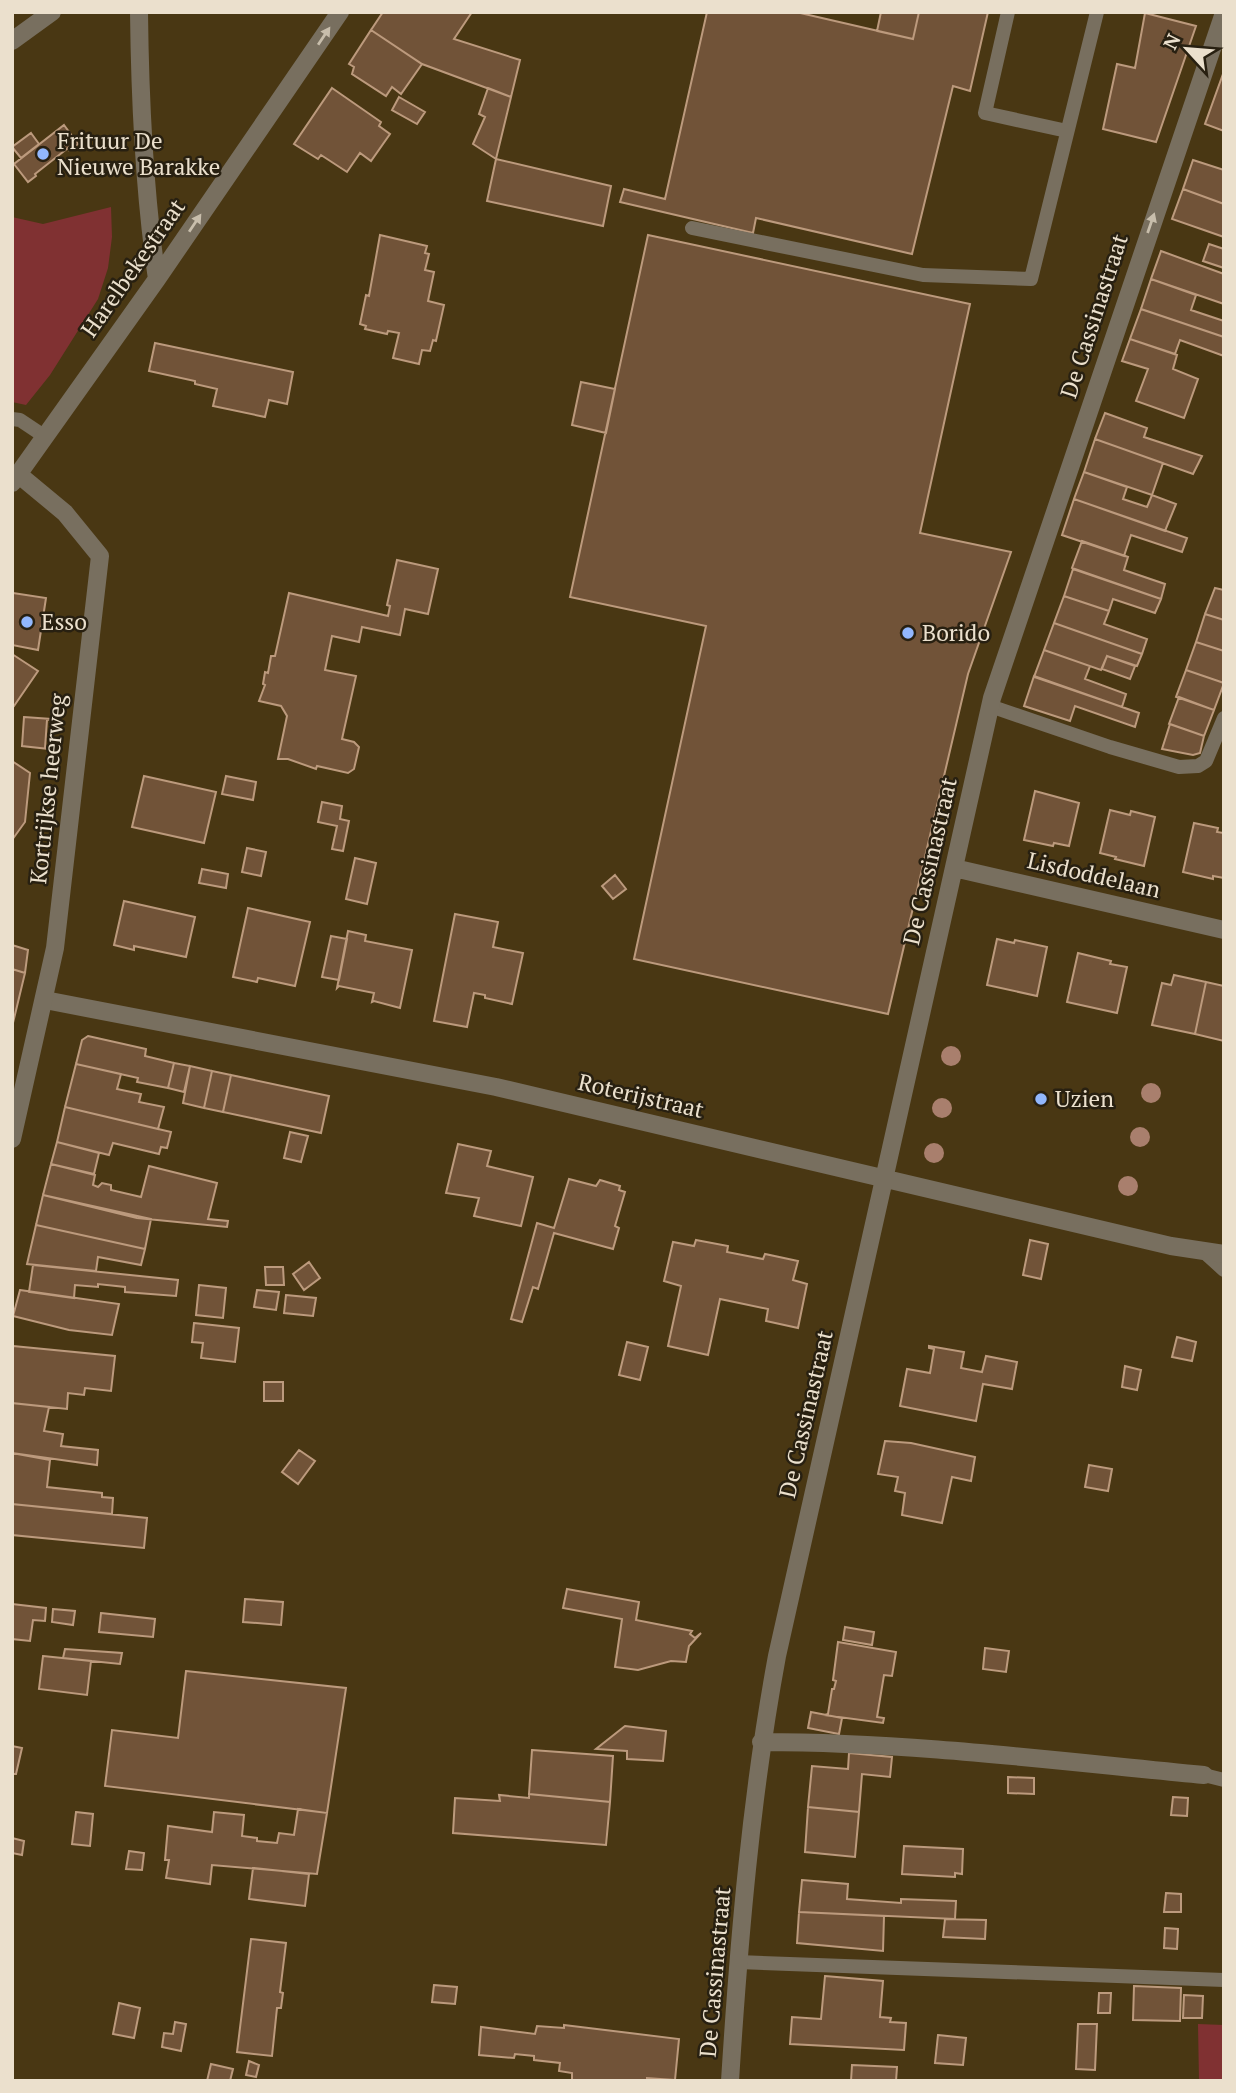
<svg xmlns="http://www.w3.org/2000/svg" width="1236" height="2093" font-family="'PT Serif',serif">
  <rect width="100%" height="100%" fill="#493713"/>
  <path fill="#803132" d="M111,207l1,30 -4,31 -10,31 -48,76 -24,30 -14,-3v-185l31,7z
    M1198,2024l26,1v56h-25z"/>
  <path fill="#715338" stroke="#bc9a7d" stroke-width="2" d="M383,12h89l-18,27 66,21 -9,37 -89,-33 -51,-34z
    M707,12h89l117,27 6,-27h69l-18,79 -17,-5 -41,168 -156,-36 -3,15 -133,-31 4,-13 41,10z
    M881,12h38l-6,27 -36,-8z
    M1145,13l51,13 -40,116 -53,-13 14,-65 18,4z
    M371,30l51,34 -21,30 -9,-7 -6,9 -34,-22 2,-7 -5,-3z
    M1223,74h1v57l-19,-7z
    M332,88l49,34 -2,4 11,8 -19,27 -11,-8 -13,19 -26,-17 -3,4 -24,-15z
    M488,88l23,9 -15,62 -23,-15 12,-27 -6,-3z
    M399,97l26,15 -8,12 -25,-14z
    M64,125l14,19 -9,6 -1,-2 -33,26 1,2 -8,6 -14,-18z
    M31,133l8,11 -18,14 -9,-11z
    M496,159l115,27 -8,40 -116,-25z
    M1193,160l31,10v34l-41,-15z
    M1183,189l41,15v33l-52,-18z
    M380,235l47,11 -2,7 4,1 -4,16 9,2 -6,29 16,4 -8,36 -3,-1 -3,11 -8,-1 -3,14 -26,-6 6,-25 -11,-2 -1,3 -22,-5 1,-3 -6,-2 6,-29 3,1z
    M648,235l322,69 -50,229 91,19 -43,122 -80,340 -254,-55 72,-333 -136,-29z
    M1209,244l15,5v19l-21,-7z
    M1161,251l63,23v30l-73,-25z
    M1151,279l45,16 -5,15 33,11v16l-83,-28z
    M1141,309l83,28v19l-44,-16 -5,14 -45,-15z
    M1130,339l47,16 -4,14 25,10 -14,39 -48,-17 12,-32 -26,-8z
    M155,343l138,29 -6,32 -18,-4 -4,17 -52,-11 4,-17 -22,-5v-3l-46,-10z
    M581,382l34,7 -9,44 -34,-8z
    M1105,413l42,15 -3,9 58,19 -9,18 -98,-35z
    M1095,439l68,24 -11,32 -68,-23z
    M1084,472l43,15 -4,12 24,8 5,-12 24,9 -11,27 -91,-32z
    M1074,499l113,39 -5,14 -51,-17 -7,21 -62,-21z
    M1082,541l46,16 -4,13 41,14 -4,15 -89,-31z
    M397,560l41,9 -10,45 -23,-5 -5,26 -38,-8 -3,15 -27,-6 -7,34 31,6 -14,63 12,3 5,5 -5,22 -6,4 -31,-7 -1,3 -28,-10h-10l9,-43 -6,-10 -22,-5 6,-16 -2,-1 2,-12 3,1 3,-17h4l14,-63 99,23 2,-10 -3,-1z
    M1073,569l88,30 -6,14 -42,-14 -4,12 -45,-15z
    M1215,588l9,2v30l-19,-6z
    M13,593l33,5 -8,52 -26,-5z
    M1064,596l45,15 -5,13 43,15 -5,15 -88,-31z
    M1205,614l19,6v31l-28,-9z
    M1054,623l88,31 -5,12 -30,-10 -6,14 -57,-20z
    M1196,642l28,9v32l-38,-13z
    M1044,650l46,16 -5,13 41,15 -4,13 -88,-30z
    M12,654l26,17 -24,35 -2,-1z
    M1107,656l28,10 -5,13 -28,-10z
    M1186,670l38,13 -10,27 -38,-13z
    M1034,676l105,37 -4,14 -60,-21 -5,15 -46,-15z
    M1179,697l35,13 -10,26 -35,-12z
    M24,717l28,2 -5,1 -2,28 4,1 -27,-3z
    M1170,724l34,12 -4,17 -7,2 -31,-6z
    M12,761l18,12 -5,49 -13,18z
    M144,776l72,16 -12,51 -72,-16z
    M226,776l30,6 -3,18 -31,-6z
    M1035,791l44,12 -10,43 -15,-3 -1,3 -29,-6z
    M322,802l20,4 -2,13 9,2 -6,30 -11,-2 5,-23 -19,-4z
    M1110,810l20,5 1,-4 24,6 -11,49 -29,-7 1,-2 -16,-4z
    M1194,823l24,5 -1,4 7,1v45l-11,-2v3l-30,-7z
    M247,848l19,4 -5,24 -19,-4z
    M355,858l21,5 -9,41 -21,-5z
    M202,869l26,5 -2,14 -27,-5z
    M615,875l11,14 -13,10 -11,-13z
    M124,901l71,16 -9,40 -52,-11v4l-20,-5z
    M248,908l62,14 -15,64 -37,-8 -1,4 -24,-5z
    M455,914l43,8 -5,25 30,6 -11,51 -27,-6v-3l-11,-2 -7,34 -33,-6z
    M348,931l18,4 -1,6 47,9 -12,58 -26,-7 -2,1 2,-9 -35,-7 -2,2z
    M331,936l16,3 -8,41 -17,-3z
    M997,939l17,4 1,-3 32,7 -10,49 -50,-11z
    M12,945l16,5 -3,23 -13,-4z
    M1078,953l33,8 -1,3 17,3 -10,46 -50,-11z
    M12,969l13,4 -13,54z
    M1174,975l32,7 -11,52 -43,-9 10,-42 9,2z
    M1206,982l18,4v55l-29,-7z
    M88,1036l58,13 -1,7 29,7 -6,25 -31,-6 1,-4 -62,-14 6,-24z
    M174,1063l16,3 -6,26 -16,-4z
    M76,1064l45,10 -4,15 24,5 -2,8 25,5 -6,22 -93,-22z
    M190,1066l22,5 -8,37 -21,-5z
    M212,1071l19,4 -8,37 -19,-4z
    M231,1075l98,21 -8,37 -98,-21z
    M65,1107l106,25 -4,16 -6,-1 -2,7 -46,-11 -4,12 -52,-13z
    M290,1132l18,4 -7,26 -17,-4z
    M57,1142l42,11 -5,21 -43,-10z
    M458,1144l33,7 -4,15 46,11 -12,49 -47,-10 5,-18 -33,-5z
    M51,1164l44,11 -2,10 5,2 4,-4 9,2v5l30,7 8,-31 68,17 -9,36 20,2 -1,6 -90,-9 -94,-23z
    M569,1179l27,7 4,-6 20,6 -1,4 6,2 -10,34 4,2 -6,21 -59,-16 -16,56 -5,-2 -11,35 -11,-3 26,-96 17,5z
    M43,1195l108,24 -6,30 -109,-24z
    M36,1225l109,24 -4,16 -43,-8 -2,14 -69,-7z
    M696,1240l32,6 -1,6 36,7 2,-5 33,7 -5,19 14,4 -9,44 -32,-7 2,-12 -48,-10 -12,56 -40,-9 13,-60 -17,-5 9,-39 21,4z
    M1030,1240l18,4 -7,35 -18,-4z
    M309,1262l11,16 -16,12 -11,-16z
    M33,1265l145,15 -2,16 -51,-4v-5l-27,-3v3l-23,-2 -1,13 -45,-6z
    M265,1267h18l1,18h-18z
    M199,1285l27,3 -3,30 -27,-3z
    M20,1290l99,14 -7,31 -43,-5 -56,-14z
    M257,1290l22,2 -3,18 -22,-3z
    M286,1295l30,3 -3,18 -29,-3z
    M194,1323l45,5 -4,34 -34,-4 2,-15 -11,-1z
    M1177,1337l19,5 -4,19 -20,-4z
    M627,1342l21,5 -8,33 -21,-5z
    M13,1346l102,10 -4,35 -26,-3 -1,7 -16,-2 -1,16 -55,-6z
    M929,1346l35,6 -3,16 21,4 4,-16 31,6 -5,27 -29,-5 -7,37 -76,-15 7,-37 23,4 4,-24 -5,-1z
    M1125,1366l16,4 -4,20 -15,-3z
    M264,1382h19v19h-19z
    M12,1403l37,4 -5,24 19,3 -2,12 37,4 -1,15 -85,-12z
    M885,1441l26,2 64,14 -4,24 -19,-4 -10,46 -40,-8 3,-22 -10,-2 3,-14 -20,-3z
    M299,1450l16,11 -17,23 -16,-12z
    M12,1453l38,7 -3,27 55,6v4l11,1 -1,16 -100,-10z
    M1089,1465l23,4 -4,22 -23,-4z
    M12,1504l135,14 -3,30 -132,-13z
    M567,1589l72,13 -3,18 56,11 -2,3 5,4 6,-5 -12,13 -3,16 -15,-1 -33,9 -23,-3 7,-48 -59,-11z
    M245,1599l38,3 -2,23 -38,-3z
    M12,1604l34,4 -1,13 -12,-1 -3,21 -18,-2z
    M53,1609l22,2 -2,14 -21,-3z
    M101,1613l54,6 -2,18 -54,-5z
    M845,1627l29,5 -2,13 -29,-5z
    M838,1642l58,10 -4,24 -8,-1 -7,42 7,1 -1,5 -59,-8 4,-1 4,-25h2l2,-8 -3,-1z
    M985,1648l24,3 -3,21 -23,-3z
    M65,1649l57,4 -2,11 -57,-6z
    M43,1656l48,5 -4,34 -48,-6z
    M186,1671l160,17 -19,125 -222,-27 7,-56 66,8z
    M811,1712l31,6 -3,16 -31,-6z
    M625,1726l41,5 -3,30 -36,-2v-8l-31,-2z
    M12,1746l10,2 -6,26h-4z
    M532,1750l81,6 -3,46 -81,-8z
    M849,1753l43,4 -2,20 -28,-3 -3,38 -51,-5 4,-41 36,3z
    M1008,1777l26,1v16l-26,-1z
    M529,1794l81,8 -4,43 -153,-12 2,-35 45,3 -1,-6 30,3z
    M1173,1797l15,1 -1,18 -16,-1z
    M808,1807l51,5 -4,45 -50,-5z
    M298,1809l29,4 -10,61 -105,-9 -2,19 -44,-6 3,-18h-4l3,-34 44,6 2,-20 30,3 -2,21 15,2v3l20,2 2,-10 15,2z
    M76,1812l17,2 -3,32 -18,-2z
    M12,1838l12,3 -2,14 -10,-2z
    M904,1846l59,3 -1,25 -7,-1v4l-53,-3z
    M129,1851l15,2 -2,17 -16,-1z
    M253,1868l56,6 -4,32 -56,-7z
    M802,1880l46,4 -1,15 54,4v-4l55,2 -1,18 -156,-7z
    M1166,1893l15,1v18h-17z
    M799,1912l85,4 -1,35 -86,-8z
    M945,1919l41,1 -1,19 -42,-2z
    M1165,1928l13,1 -1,20 -13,-1z
    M251,1939l35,4 -6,49 3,1 -2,15h-4l-5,48 -35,-4z
    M825,1976l58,5 -3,36 11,1 -1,4 16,1 -2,27 -114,-6 2,-27 29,2z
    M434,1985l23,2 -2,17 -23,-2z
    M1134,1986l47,2 -1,33 -47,-1z
    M1099,1993h12l-1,20h-12z
    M1184,1995l19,1 -1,22h-19z
    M119,2003l21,5 -6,30 -21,-4z
    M175,2022l11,2 -5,27 -19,-4 2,-14 9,1z
    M1078,2024h19l-2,46 -19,-1z
    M564,2025l115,14 -4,41 -28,-2v3h-75v-8l-13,-2 1,-8 -26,-3v-4l-19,-2 -1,4 -35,-3 2,-28 54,7 2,-8 27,2z
    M938,2035l28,3 -3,27 -28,-2z
    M249,2061l10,4 -3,12 -10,-2z
    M211,2064l22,5 -3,12h-23z
    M852,2065l45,2 -1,14h-45z"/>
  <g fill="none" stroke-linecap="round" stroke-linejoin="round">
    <path stroke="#786f5f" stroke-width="14" d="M1008,12l-23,101 82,18
      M692,228l231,47 108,4 66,-267
      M12,419l8,1 24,16
      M990,706l120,41 69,20 19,-1 8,-5 18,-43
      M1202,1250l22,20
      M1204,1775l20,5
      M738,1962l486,18"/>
    <path stroke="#786f5f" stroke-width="18" d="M12,41l40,-29
      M954,868l270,62
      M45,1000l451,87 675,159 53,8
      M761,1742c148,0 296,19 443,33
      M730,2081c9,-142 21,-285 47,-425l215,-958 232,-685"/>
    <path stroke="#786f5f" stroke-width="18" d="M139,12c1,90 5,179 18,267
      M12,483l145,-204 183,-267
      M12,1139l43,-191 45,-392 -35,-43 -47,-39"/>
  </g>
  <g fill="#a97f6d">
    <circle cx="951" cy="1056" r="10"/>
    <circle cx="1151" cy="1093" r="10"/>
    <circle cx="942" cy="1108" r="10"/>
    <circle cx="1140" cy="1137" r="10"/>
    <circle cx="934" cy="1153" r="10"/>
    <circle cx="1128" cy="1186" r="10"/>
  </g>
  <defs><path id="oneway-solid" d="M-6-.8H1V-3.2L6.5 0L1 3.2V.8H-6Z" transform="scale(1.75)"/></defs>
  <g fill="#c8beac">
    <use href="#oneway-solid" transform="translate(324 36) rotate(-56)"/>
    <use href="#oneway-solid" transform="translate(195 223) rotate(-56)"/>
    <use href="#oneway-solid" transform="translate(1151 223) rotate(-71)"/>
  </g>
  <g fill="#92b7fd" stroke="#282011" stroke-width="2.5">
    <circle cx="43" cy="154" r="7"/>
    <circle cx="27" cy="622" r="7"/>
    <circle cx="908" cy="633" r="7"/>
    <circle cx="1041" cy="1099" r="7"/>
  </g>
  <g text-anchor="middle" stroke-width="5" stroke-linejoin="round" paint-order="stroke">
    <g font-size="23" fill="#ebe0cd" stroke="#282011" text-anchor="start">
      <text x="57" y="149">Frituur De<tspan x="57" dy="26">Nieuwe Barakke</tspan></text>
      <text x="41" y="630">Esso</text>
      <text x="922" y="641">Borido</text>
      <text x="1055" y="1107">Uzien</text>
    </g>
    <g font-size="23" fill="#ebe0cd" stroke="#282011">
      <text transform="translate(133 268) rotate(-55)" y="8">Harelbekestraat</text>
      <text transform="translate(1094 316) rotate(-72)" y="8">De Cassinastraat</text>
      <text transform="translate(48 789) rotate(-84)" y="8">Kortrijkse heerweg</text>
      <text transform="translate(930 861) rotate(-77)" y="8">De Cassinastraat</text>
      <text transform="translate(1094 875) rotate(13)" y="8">Lisdoddelaan</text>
      <text transform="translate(641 1096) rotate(13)" y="8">Roterijstraat</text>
      <text transform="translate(806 1414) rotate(-77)" y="8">De Cassinastraat</text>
      <text transform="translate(715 1972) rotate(-85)" y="8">De Cassinastraat</text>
    </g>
  </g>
  <rect width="1236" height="2093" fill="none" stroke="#ebe0cd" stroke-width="28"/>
  <g transform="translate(1187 49) rotate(296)" stroke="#282011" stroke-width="5" paint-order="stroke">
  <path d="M0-5L12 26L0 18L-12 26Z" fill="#ebe0cd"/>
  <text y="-10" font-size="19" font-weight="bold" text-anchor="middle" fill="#ebe0cd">N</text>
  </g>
</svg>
